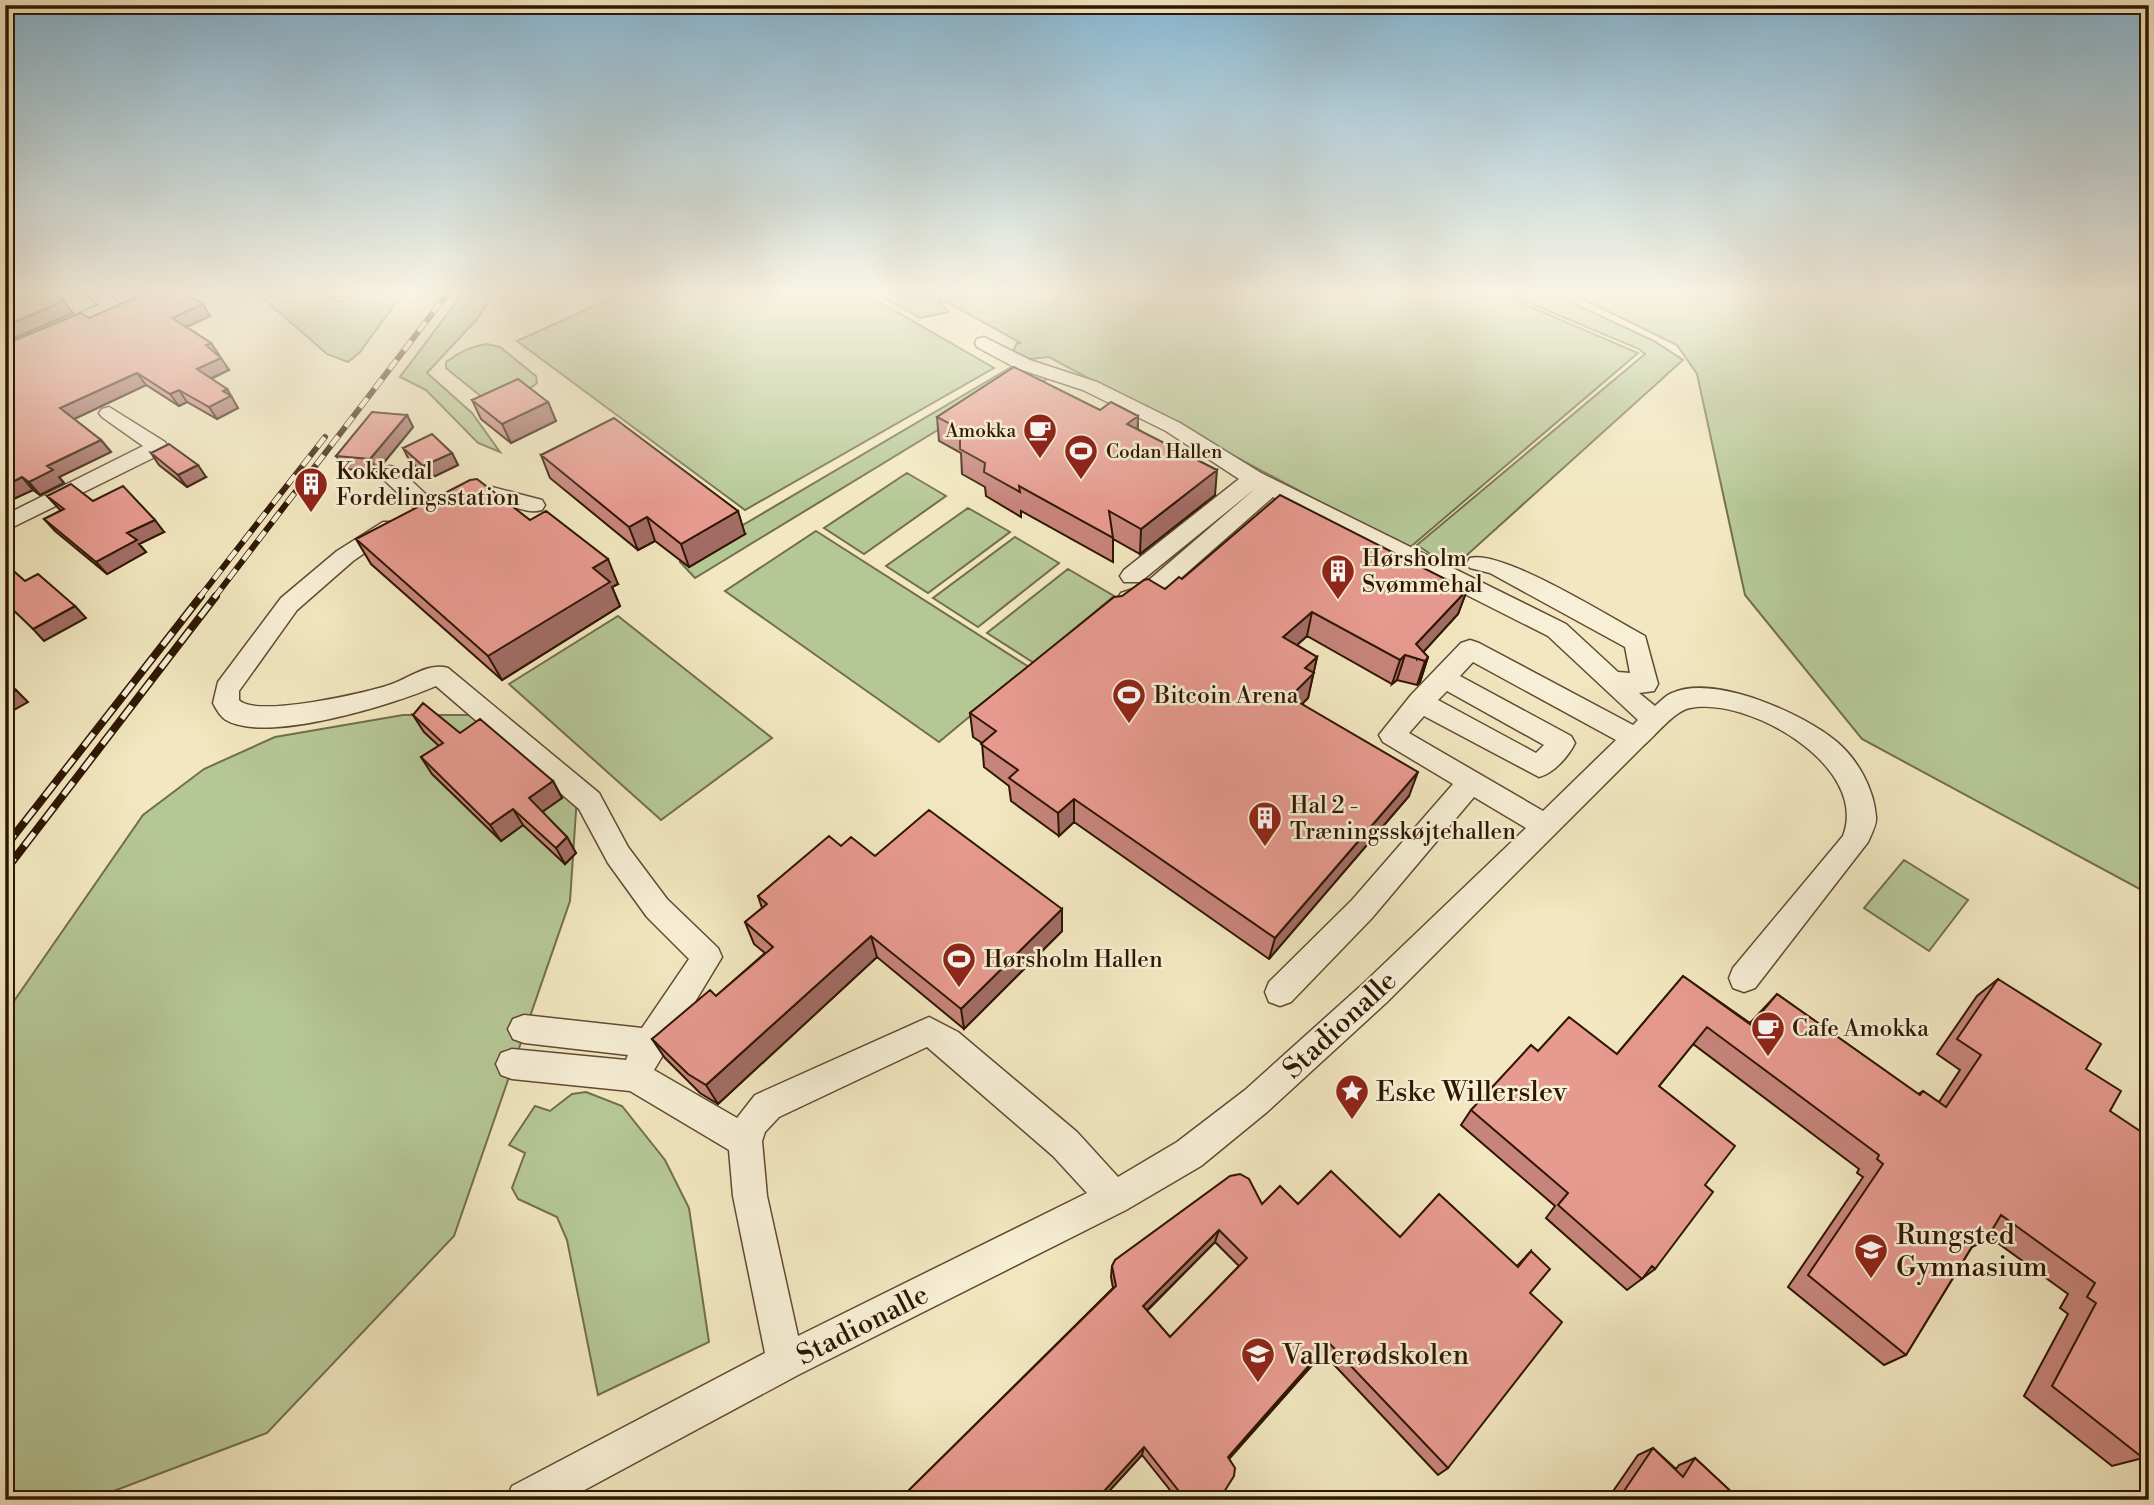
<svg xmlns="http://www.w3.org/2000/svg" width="2154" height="1505" font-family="'Libre Bodoni',serif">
  <rect width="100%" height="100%" fill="#f2e7c0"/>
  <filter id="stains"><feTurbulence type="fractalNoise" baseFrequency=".00286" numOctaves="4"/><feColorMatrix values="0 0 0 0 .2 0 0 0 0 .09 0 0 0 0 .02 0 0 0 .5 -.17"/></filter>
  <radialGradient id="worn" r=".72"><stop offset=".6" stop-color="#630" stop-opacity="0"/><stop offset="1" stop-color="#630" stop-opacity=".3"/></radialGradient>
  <path fill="#b6c796" stroke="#726e4c" stroke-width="2" d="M257,293h67l15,9 22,-9h42l-43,59 -12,10 -21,-8z
    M463,293h32l-19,27 -49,53 45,40 28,39 -22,-9 -52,-53 -26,-13z
    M623,293h241l130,75 -249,142 -228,-169z
    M875,293h623l140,60 -230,196 -359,-192 -19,2 -17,-8 4,-8h4l-85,-47 12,16 -28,6z
    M1506,293h45l103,48 29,19 -226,204 -16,-3 -24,-16 228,-191 -6,-5z
    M1571,293h578v601l-287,-155 -117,-144 -48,-221 -20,-29z
    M487,344l13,3 36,29 1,7 -9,7 -45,8 -37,-30v-6c13,-10 25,-16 41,-18z
    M1018,363l38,10 -12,8 -29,2 -320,195 -15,-16z
    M907,473l39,23 -82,58 -40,-26z
    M968,508l42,24 -82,61 -42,-27z
    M816,531l213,136 -90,75 -214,-151z
    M1015,537l44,26 -81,64 -45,-29z
    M1068,569l46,27 -80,67 -47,-30z
    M618,616l154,122 -111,82 -152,-136z
    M403,715h80l94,81 -7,105 -116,335 -187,197 -177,67h-85v-486l138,-199 61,-46 71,-32z
    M1904,860l64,40 -39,51 -65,-43z
    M586,1092l36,14 43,54 24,48 20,134 -111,53 -31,-155 -10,-23 -39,-18 -6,-11 13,-35 -16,-8 26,-39 15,5 22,-17z"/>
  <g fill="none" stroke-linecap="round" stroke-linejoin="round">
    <g stroke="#604a32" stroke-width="3">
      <path id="minor" d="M85,293h21l15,13 -3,4 -113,48v-13l94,-40z
        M984,337l46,23 67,22 83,41 81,50 305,151 52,48 12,1 -5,-26 -135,-74 -20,-5 -3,-5 3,-5c32,-9 141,60 175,78l13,48 -4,7 -15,2 16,13c6,-5 11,-11 17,-13 43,-19 132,21 165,49 21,18 37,47 39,75 1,7 -5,18 -8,25l-113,146 -11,4 -11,-4 -4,-10 4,-10 110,-132c27,-70 -95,-140 -153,-128 -16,3 -34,27 -46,37l-257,257 -120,110 -66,54 -75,44 -328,165 -232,125h-60l6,-14 253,-133 -32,-157 -4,-46 -99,-59 -118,-12 -11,-4 -5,-11 5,-11 11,-4 114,11 2,-5 -104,-12 -11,-4 -5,-10 5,-10 11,-4 118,13 47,-69 -42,-42 -39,-54 -29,-54 -143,-123c-41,18 -170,58 -210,34 -5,-3 -10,-11 -13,-17l5,-21 63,-84 56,-47 46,-29h16l3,5 -49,34 -56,49 -58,81v9c16,18 129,-7 153,-16 17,-6 37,-22 56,-16l151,125 29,54 39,52 51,49 4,9 -68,113 83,48 18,-23 174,-78 29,15 119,100 41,45 59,-35 68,-52 120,-108 161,-154 -52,-31 -102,121 -81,84 -11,4 -11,-4 -4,-10 4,-10 83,-82 101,-116 -70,-42 -4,-7 32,-40 50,-52 9,-3 9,3 154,82 5,-5 -90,-84 -275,-139 -115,101 -29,9 -8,-2 -4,-6 4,-6 21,-7 114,-98 -116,94h-16l-4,-6 4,-6 115,-91 -73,-48 -83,-41 -67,-22 -39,-21 -2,-4 2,-4zM1473,662l143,78 -73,71 -134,-78 15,-17 115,61c15,-4 29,-20 36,-34l-4,-7 -111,-60zM1447,691l97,54 -8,8 -98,-53zM927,1047l126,109 34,37 -289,143 -31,-140 -5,-55 3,-9 14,-15z
        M109,407l56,35 3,5 -3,5 -160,79v-16l138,-69 -41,-29 -3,-4 3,-4z
        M390,466l8,2 36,34 3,5 -3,5h-16l-36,-34 -3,-5 3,-5z
        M492,487l50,13 3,5 -3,5c-17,5 -34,-8 -51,-9 -13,-1 -30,7 -38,-5l11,-7z"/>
    </g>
    <use href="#minor" fill="#f7efd6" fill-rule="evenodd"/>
    <g stroke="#2f1602" stroke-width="6">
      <path id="rail-far1" d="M199,598l126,-161
        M214,598l234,-305"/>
    </g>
    <g stroke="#2f1602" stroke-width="8">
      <path id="rail" d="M5,847l196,-251
        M5,871l211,-275"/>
    </g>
    <use href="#rail-far1" stroke="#f7efd6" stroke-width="4.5" stroke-dasharray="12" stroke-linecap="butt"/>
    <use href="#rail" stroke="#f7efd6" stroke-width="5" stroke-dasharray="16" stroke-linecap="butt"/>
  </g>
  <path fill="#c7847c" stroke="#2f1602" stroke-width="2" fill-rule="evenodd" d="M203,304l7,12 -23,11 24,16 8,12h-1l11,15 -18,9 16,10 11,19 -21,11 -30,-17 -8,4 -33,-21 -72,34 27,21 10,12 -52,25 5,6 -24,12 -7,-5 -28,13v-159l84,-26z
    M472,400l76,2 8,19 -45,22 -30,-24z
    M1100,410l38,6v13l77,66 -75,59 -27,-15v23l-92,-51v6l-35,-21 -1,-9 -23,-13 -1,-21 -22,-12 -2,-24z
    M407,415l6,12 -36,44 -34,-2 -7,-13z
    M403,448l49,5 6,12 -29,14 -20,-19z
    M151,453l55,24 -19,10 -28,-22z
    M541,455l204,79 -56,33 -34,-26 -17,9 -88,-72z
    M47,496l46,5 71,31 -25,12 7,8 -39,22 -52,-43 -11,-12 17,-8z
    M530,520l88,64 -6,3 8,19 -118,74 -131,-116 -15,-25z
    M1182,579l285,11 -9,24 -35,38 5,5 -8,25 -3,3 -20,-5 -5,4 -85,-48 -10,9 20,12 -9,41 -6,6 107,92 -140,163 -195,-137 -15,14 -48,-35 -2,-15 -25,-19 -2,-24 -9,-6 -3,-24 152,-117 43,-7z
    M413,715l47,18 93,48 9,17 -20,14 25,25 9,16 -11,11 -42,-39 -22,16 -69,-67 -11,-17 18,-11 -15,-14z
    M841,846l34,10 187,53v22l-98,98 -87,-72 -159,147 -18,-11 -35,-35 -13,-19 64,-43 49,-43 -11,-9 -9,-22 17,-14 -4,-12z
    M1683,976l67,47 27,-29 141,100 5,-3 16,11 21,-32 -23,-16 40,-58 21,-17 88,90 24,42 33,347 -31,8 -88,-70 44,-82 -8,-6 8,-14 -80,-58 -2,4 -14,7 -66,108 -22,10 -96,-78 75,-110 -6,-4 2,-4 -166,-125 -34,42 46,99 -50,84 -28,21 -81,-72 9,-12 -94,-81 10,-15 67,-59 79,3z
    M1262,1204h36l102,33 117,29 14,-15 -1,42 -82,175 -10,7 -115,-122 -94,106 -10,41h-41l-36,-45 -41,45h-202l214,-212 -2,-11 1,-11zM1215,1242l24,24 -69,71 -23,-26z
    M1653,1448l23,21 3,-4 16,-7 45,42h-133l31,-45z"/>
  <path fill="#a26c65" stroke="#2f1602" stroke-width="2" d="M64,301l9,12 -68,29v-16z
    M203,304l7,12 -30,14 -8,-12z
    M211,343l8,12 -5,2 -8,-12z
    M221,358l8,12 -24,11 -8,-12z
    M137,373l9,12 -76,36 -10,-13z
    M227,389l11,19 -21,11 -8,-12 14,-16z
    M179,390l8,12 -8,4 -9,-12z
    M548,402l8,19 -45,22 -9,-19z
    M407,415l6,12 -36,44 -7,-12z
    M1138,416l-1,25 -10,-17z
    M101,440l10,12 -52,25 5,6 -24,12 -11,-13 18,-16z
    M452,453l6,12 -29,14 -6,-13z
    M198,465l8,12 -19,10 -9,-12z
    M1217,470l-2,25 -75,59 1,-25z
    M22,477l11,13 -28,13v-17z
    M738,511l7,23 -56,33 -8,-23z
    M647,517l8,24 -17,9 -9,-23z
    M155,520l9,12 -25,12 7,8 -39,22 -11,-12 31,-29z
    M608,559l10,25 -6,3 8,19 -118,74 -14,-24 105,-88z
    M1467,590l-9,24 -41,45 -1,-15z
    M75,606l11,12 -42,23 -11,-12z
    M1312,612l-5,24 -29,26 5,-25z
    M1405,655l-8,25 -5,4 8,-24z
    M1317,657l-9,41 -23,23 5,-24 15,-29z
    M1428,657l-8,25 -3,3 8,-24z
    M16,690l12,12 -23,13v-19z
    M1418,772l-9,24 -140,163 6,-21z
    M553,781l9,17 -23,16 -10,-16z
    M1074,799v23l-15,14 -1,-23z
    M513,809l10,16 -22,16 -11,-16z
    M567,837l9,16 -11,11 -9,-16z
    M1062,909v22l-98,98 -3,-20z
    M871,936l6,21 -159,147 -12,-19z
    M1219,1230l-4,12 -74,74 2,-10z
    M1329,1343l-6,10 -99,111 4,-7z
    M1144,1447l-2,8 -41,45h-5z"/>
  <path fill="#e79a90" stroke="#2f1602" stroke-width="2" fill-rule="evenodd" d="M5,293h47l12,8 -59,25z
    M146,293h40l17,11 -31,14 39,25 -5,2 15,13 -24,11 30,20 -4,2 8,5 -22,11 -30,-17 -9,4 -33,-21 -77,35 41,32 -54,26 6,4 -24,12 -7,-5 -17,9v-142l76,-31 8,5z
    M1014,367l86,43 11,-8 27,14 -11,8 90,46 -76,59 -32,-18 4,27 -94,-52 1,6 -36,-20 1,-9 -25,-14v-20l-23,-12z
    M518,379l30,23 -46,22 -30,-24z
    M372,412l35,3 -37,44 -34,-3z
    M614,418l124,93 -57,33 -34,-27 -18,10 -88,-72z
    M432,434l20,19 -29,13 -20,-18z
    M169,444l29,21 -20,10 -27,-22z
    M477,479l53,41 16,-9 62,48 -15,9 17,14 -122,74 -132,-117 114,-59z
    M71,484l22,17 30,-15 32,34 -28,13 10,7 -41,22 -52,-43 20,-10 -17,-13z
    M1280,495l187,95 -51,54 12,13 -3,4 -20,-6 -5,5 -88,-48 -29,25 34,20 -12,11 9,5 -24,24 128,75 -143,166 -201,-139 -16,14 -49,-35 9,-8 -37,-26 15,-13 -26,-18 144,-116 8,-1 22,-16 4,-1 17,10 14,-12 3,2z
    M8,566l17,15 13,-7 37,32 -42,23 -28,-27v-35z
    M5,680l11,10 -11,6z
    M423,703l37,30 20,-14 73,62 -24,17 38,39 -11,11 -43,-39 -23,16 -69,-68 22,-14 -30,-28z
    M929,810l133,99 -101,100 -90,-73 -165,149 -18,-11 -36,-35 58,-49 6,6 57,-49 -28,-25 22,-18 -9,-8 71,-60 12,10 10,-9 24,19z
    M1683,976l68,49 26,-31 143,101 3,-4 23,16 35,-52 -24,-16 41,-60 103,65 -15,25 35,22 -11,20 39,26v309l-6,12 -91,-72 44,-83 -9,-6 8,-14 -94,-68 -15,25 -7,-5 -73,120 -98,-80 75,-111 -6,-5 2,-4 -172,-128 -48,59 76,60 -30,39 8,7 -58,77 -3,-3 -10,13 -84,-74 10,-12 -97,-83 60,-65 7,6 31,-34 48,37z
    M1331,1171l69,66 39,-43 79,73 13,-16 19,18 -20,24 32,29 -114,146 -119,-125 -101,114 7,11 -1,8 -15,24h-35l1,-1 -41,-52 -48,53h-197l217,-214 -4,-20 3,-6 115,-84 10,-2 9,5 13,25 18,-18 18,18zM1219,1230l28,28 -77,79 -27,-31z
    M1653,1448l30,29 12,-19 45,42h-122z"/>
  <linearGradient id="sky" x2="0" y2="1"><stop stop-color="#89b8d4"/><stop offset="0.58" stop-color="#f9f4e3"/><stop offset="1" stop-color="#f9f4e3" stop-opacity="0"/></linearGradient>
  <rect width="2154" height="504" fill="url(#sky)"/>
  <defs>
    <g id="cafe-pin" transform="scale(1.75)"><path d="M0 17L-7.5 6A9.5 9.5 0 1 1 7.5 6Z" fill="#8f2418" stroke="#f7efd6"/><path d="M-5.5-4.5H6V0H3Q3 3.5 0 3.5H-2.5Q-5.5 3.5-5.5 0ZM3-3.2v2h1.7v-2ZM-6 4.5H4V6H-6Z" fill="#fff"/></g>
    <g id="stadium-pin" transform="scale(1.75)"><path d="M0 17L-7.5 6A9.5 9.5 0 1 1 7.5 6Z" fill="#8f2418" stroke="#f7efd6"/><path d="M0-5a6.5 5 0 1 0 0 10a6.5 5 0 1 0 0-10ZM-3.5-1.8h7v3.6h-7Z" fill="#fff"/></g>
    <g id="building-pin" transform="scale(1.75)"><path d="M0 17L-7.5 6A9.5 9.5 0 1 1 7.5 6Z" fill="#8f2418" stroke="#f7efd6"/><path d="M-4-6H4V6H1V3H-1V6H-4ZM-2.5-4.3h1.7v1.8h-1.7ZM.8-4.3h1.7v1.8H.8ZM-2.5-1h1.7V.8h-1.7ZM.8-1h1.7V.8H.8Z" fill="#fff"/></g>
    <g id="sight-pin" transform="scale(1.75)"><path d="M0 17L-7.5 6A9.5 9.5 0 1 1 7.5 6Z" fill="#8f2418" stroke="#f7efd6"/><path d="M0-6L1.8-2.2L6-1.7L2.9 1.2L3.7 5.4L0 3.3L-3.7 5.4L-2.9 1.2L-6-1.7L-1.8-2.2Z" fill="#fff"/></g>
    <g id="school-pin" transform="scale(1.75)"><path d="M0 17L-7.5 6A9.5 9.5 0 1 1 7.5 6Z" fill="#8f2418" stroke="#f7efd6"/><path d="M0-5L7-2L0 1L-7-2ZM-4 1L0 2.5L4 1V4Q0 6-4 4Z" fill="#fff"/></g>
  </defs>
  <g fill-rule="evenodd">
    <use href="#cafe-pin" x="1040" y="430"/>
    <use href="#stadium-pin" x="1081" y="451"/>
    <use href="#building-pin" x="311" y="484"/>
    <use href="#building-pin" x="1338" y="571"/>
    <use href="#stadium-pin" x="1129" y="695"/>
    <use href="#building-pin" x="1265" y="818"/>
    <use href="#stadium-pin" x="959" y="959"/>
    <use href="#cafe-pin" x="1768" y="1028"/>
    <use href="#sight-pin" x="1352" y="1091"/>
    <use href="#school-pin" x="1871" y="1250"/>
    <use href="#school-pin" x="1258" y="1354"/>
  </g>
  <g text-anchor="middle" stroke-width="5" stroke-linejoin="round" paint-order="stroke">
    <g font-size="19" fill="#2f1602" stroke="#f7efd6" text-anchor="end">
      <text x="1016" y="437">Amokka</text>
      <text x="1106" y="458" text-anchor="start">Codan Hallen</text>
    </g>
    <g font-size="23" fill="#2f1602" stroke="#f7efd6" text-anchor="start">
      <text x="336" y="479">Kokkedal<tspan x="336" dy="26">Fordelingsstation</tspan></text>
      <text x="1362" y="566">Hørsholm<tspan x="1362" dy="26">Svømmehal</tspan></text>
      <text x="1154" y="703">Bitcoin Arena</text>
      <text x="1290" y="813">Hal 2 -<tspan x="1290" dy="26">Træningsskøjtehallen</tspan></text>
      <text x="984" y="967">Hørsholm Hallen</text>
      <text x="1792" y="1036">Cafe Amokka</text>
    </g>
    <g font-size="28" fill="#2f1602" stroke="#f7efd6">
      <text transform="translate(1339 1024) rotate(-43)" y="10">Stadionalle</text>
      <text transform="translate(862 1324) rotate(-27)" y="10">Stadionalle</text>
    </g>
    <g font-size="28" fill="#2f1602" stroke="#f7efd6" text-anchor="start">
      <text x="1376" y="1101">Eske Willerslev</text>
      <text x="1896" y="1244">Rungsted<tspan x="1896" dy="32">Gymnasium</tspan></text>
      <text x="1282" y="1364">Vallerødskolen</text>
    </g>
  </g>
  <rect width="2154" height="1505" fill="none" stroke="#f2e7c0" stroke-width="28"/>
  <rect x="7" y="7" width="2140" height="1491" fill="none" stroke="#2f1602" stroke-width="3.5"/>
  <rect x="14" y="14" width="2126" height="1477" fill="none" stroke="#2f1602" stroke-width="2"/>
  <rect width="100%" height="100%" filter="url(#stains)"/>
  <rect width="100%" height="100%" fill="url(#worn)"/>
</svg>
